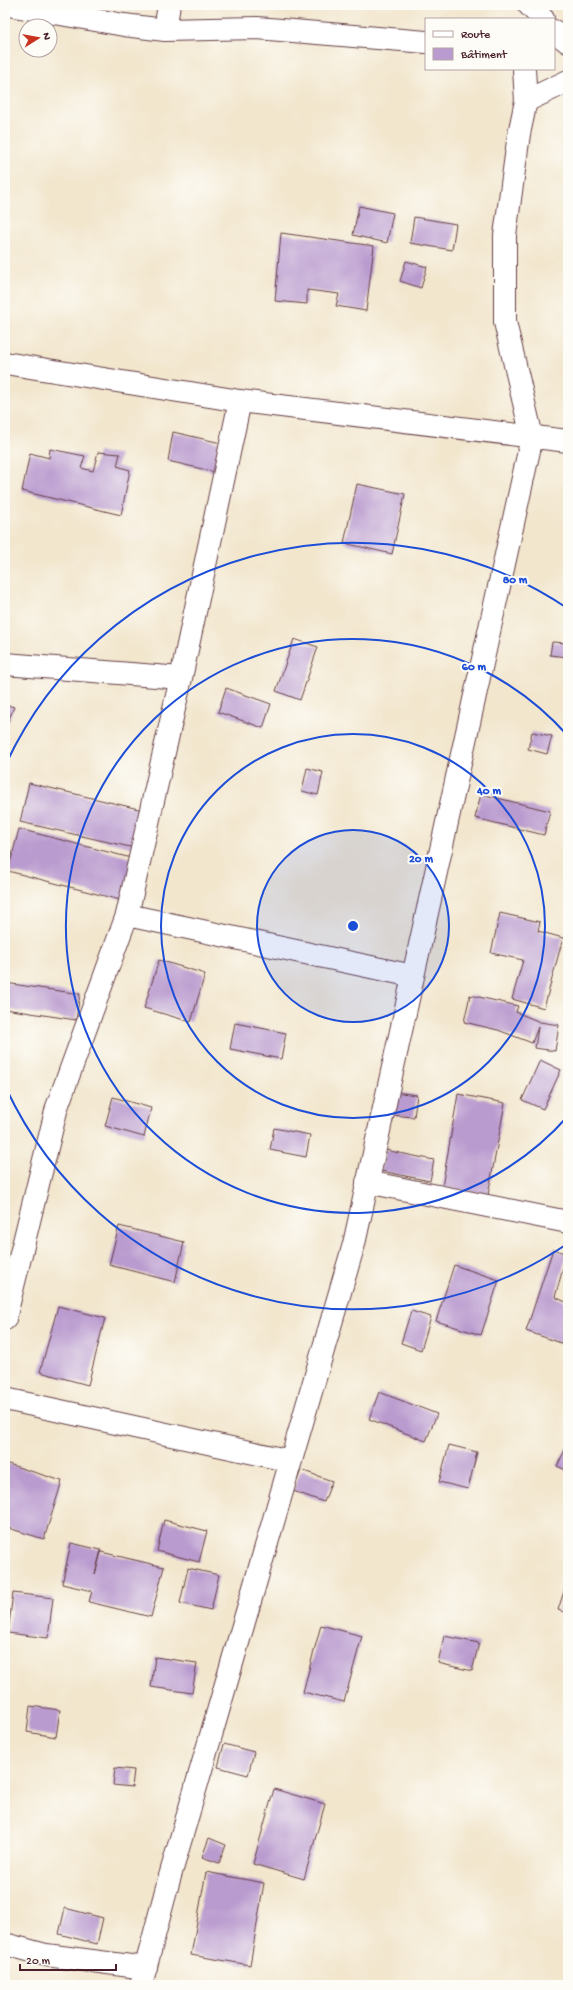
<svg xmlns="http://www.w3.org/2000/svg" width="573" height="1990" font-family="'Gochi Hand',sans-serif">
  <rect width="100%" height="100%" fill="#fdfcf7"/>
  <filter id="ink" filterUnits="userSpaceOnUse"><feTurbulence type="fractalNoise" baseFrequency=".025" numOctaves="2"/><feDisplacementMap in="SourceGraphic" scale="8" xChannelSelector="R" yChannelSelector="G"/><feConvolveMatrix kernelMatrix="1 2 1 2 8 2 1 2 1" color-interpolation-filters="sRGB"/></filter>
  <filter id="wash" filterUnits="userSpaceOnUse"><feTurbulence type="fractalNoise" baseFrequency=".012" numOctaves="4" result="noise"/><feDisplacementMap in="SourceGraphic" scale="16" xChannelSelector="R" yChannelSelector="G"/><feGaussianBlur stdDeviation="0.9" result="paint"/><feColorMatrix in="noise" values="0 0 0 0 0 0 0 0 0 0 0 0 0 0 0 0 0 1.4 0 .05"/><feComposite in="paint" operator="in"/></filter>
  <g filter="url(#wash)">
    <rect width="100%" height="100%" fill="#f2e6cd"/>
    <g id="blocks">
      <path fill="#ba9bcf" d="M359,206l34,7 -6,30 -34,-8z
        M414,217l42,7 -4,26 -42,-7z
        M281,233l93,13 -8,65 -30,-5 3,-12 -32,-4v14l-32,-3z
        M406,261l21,6 -6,21 -21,-7z
        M173,432l48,11 -6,29 -47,-11z
        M50,449l35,7 -4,12 12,3 5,-19 22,2 -3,12 13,4 -9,45 -99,-24 8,-38 19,5z
        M357,484l48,10 -13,60 -48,-11z
        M294,639l24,8 -18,53 -24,-9z
        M552,642l16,1v14l-18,-2z
        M226,688l45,16 -8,24 -45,-16z
        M5,704l9,3 -9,22z
        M532,732l20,4 -5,18 -19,-5z
        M307,768l16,4 -5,23 -16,-4z
        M29,783l118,28 -8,38 -119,-27z
        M481,794l69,17 -6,24 -69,-17z
        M19,829l116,30 -11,42 -116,-30z
        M500,913l40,9 -2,9 25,7 -19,70 -32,-9 11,-39 -32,-7z
        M159,960l46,14 -14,48 -47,-14z
        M5,983l75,11 -4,26 -71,-11z
        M470,995l48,11 -2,6 24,10 19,3 -4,26 -20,-3 3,-21 -6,16 -34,-13 -34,-8z
        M235,1023l51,10 -5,26 -51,-10z
        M540,1060l21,10 -18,39 -21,-9z
        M394,1092l23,3 -3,22 -23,-2z
        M458,1094l47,9 -17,92 -46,-8z
        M113,1097l38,11 -7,29 -39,-11z
        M274,1128l36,7 -4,22 -36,-7z
        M385,1150l49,10 -4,21 -49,-10z
        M119,1226l65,16 -9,40 -66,-17z
        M553,1249l14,5 -12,43 13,6v28l-4,13 -38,-13z
        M454,1265l45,15 -18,55 -45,-14z
        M58,1306l47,12 -17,67 -48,-13z
        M411,1311l20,6 -10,33 -20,-7z
        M379,1392l58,22 -11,27 -57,-22z
        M568,1444v27l-11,-5z
        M449,1445l28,7 -9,37 -29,-7z
        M5,1463l57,18 -18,58 -39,-12z
        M301,1470l31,11 -8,21 -31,-11z
        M164,1520l43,11 -8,31 -42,-11z
        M71,1543l30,7 -6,24 6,-22 63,15 -13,50 -62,-15 3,-11 -30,-7z
        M188,1568l31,7 -8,35 -31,-7z
        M568,1579v34l-10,-3z
        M13,1593l40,5 -5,40 -40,-5z
        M321,1625l41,11 -18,66 -41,-10z
        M444,1636l35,7 -7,28 -34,-8z
        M155,1657l42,6 -5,30 -41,-6z
        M30,1706l30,4 -4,27 -29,-5z
        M224,1744l30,8 -6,23 -30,-8z
        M115,1768l19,2 -2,17 -19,-2z
        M274,1789l51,15 -21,75 -51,-15z
        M209,1838l17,7 -7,18 -17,-6z
        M206,1872l58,11 -14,82 -59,-10z
        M65,1908l38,10 -6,26 -38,-10z"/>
    </g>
  </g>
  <g filter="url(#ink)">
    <use href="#blocks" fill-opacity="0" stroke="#633d43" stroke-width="1"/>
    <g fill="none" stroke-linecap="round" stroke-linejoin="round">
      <g stroke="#633d43" stroke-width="24">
        <path id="minor" d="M8,5l116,20 41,5 92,-2 169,14
          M529,5l14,14
          M165,30l4,-25
          M554,31l14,11
          M526,101l42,-20
          M5,363l235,38 328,40
          M5,664l176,14
          M127,915l286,61
          M367,1182l201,40
          M5,1319l52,-212 70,-192 54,-237 59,-277
          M5,1399l286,62
          M5,1944l41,11 100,13
          M141,1985l27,-102 186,-639 178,-807 -27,-115v-87l14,-101 7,-33 -2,-32"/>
      </g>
      <use href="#minor" stroke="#fff" stroke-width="22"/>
    </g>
  </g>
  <circle cx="353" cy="926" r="96" fill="#1d4ed8" fill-opacity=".12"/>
  <g fill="none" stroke="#1d4ed8" stroke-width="2">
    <circle cx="353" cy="926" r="96"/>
    <circle cx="353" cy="926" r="192"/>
    <path d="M568 1116A287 287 0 1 1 568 736"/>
    <path d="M567 1244A383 383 0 0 1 6 1088M6 764A383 383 0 0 1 567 608"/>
  </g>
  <circle cx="353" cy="926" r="6" fill="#1d4ed8" stroke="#fdfcf7" stroke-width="2"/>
  <g font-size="12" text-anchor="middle" font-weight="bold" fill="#1d4ed8" stroke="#fdfcf7" stroke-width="4" stroke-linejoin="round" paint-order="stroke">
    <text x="515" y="583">80 m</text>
    <text x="474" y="670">60 m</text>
    <text x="489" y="794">40 m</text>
    <text x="421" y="862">20 m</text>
  </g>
  <rect width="573" height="1990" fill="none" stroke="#fdfcf7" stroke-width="20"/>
  <rect x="425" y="18" width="130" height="52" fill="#fdfcf7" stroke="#b5a4a5"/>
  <rect x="433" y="31" width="20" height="6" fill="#ffffff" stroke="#b5a4a5"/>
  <text x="461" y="38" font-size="12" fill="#4a1f2b">Route</text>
  <rect x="433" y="48" width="20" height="12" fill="#ba9bcf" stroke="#b5a4a5"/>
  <text x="461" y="58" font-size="12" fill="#4a1f2b">Bâtiment</text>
  <g transform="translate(38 38) rotate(79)"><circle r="19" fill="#fdfcf7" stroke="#b5a4a5"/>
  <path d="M0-3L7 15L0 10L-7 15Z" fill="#c8321e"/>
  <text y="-6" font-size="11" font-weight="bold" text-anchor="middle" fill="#4a1f2b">N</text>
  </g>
  <path d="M20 1964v6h96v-6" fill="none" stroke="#4a1f2b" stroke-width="2"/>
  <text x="26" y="1964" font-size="12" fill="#4a1f2b" stroke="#fdfcf7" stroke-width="3" paint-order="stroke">20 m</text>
</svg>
